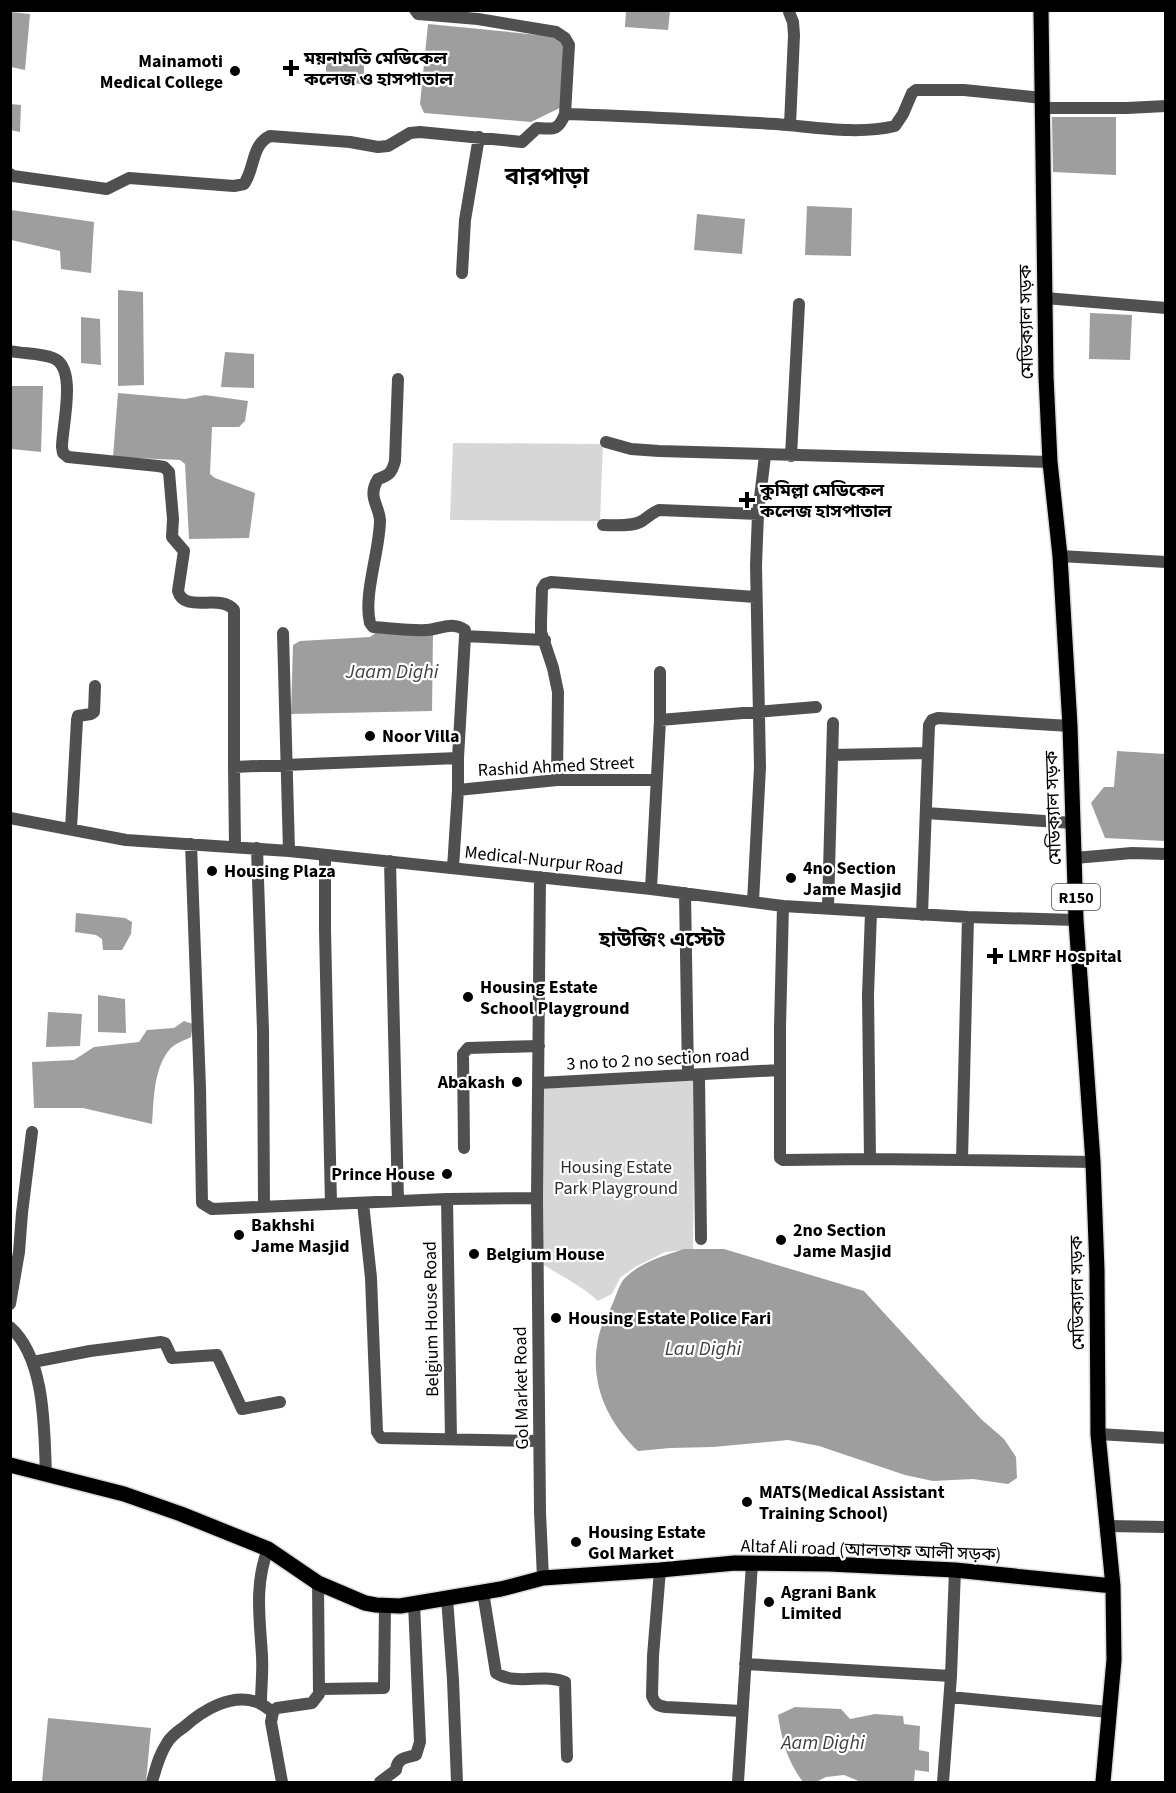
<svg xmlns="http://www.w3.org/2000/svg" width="1176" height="1793" font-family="'Source Sans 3','Noto Sans Bengali',sans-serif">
  <rect width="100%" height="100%" fill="#fff"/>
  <path fill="#d7d7d7" d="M453,443l150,1 -3,77 -150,-1z
    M695,1079l-2,170 -28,3 -30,15 -15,11 -8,16 -14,7c-16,-15 -37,-25 -56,-37l-1,-179z"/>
  <path fill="#9e9e9e" d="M626,11h44l-2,19 -43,-3z
    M11,12l19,2 -5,56 -14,-3z
    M428,24l142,14v65l-39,19 -107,-9 -4,-9z
    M326,58l38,1v25l-38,-2z
    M11,104l10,1 -1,27 -9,-2z
    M1052,117h64v58l-63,-3z
    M807,206l45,2 -1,48 -46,-1z
    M11,210l83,12 -3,51 -30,-4 -1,-18 -49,-11z
    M697,214l48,5 -3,35 -48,-4z
    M118,290l25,2 1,93 -26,1z
    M1090,313l42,2 -2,45 -41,-1z
    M81,317l19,2 1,46 -20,-2z
    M225,352l29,2v34l-33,-1z
    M10,386h33l-2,66 -30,-3z
    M118,393l67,6 20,-4 43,6 -3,20 -6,6h-27l-2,47 5,4 40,15 -6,45 -60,1 -4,-75 -5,-4 -67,-3z
    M378,631l55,1 -1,79 -141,3 2,-69 7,-4 70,-4z
    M1117,751l48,3v87l-60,-3 -14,-35 13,-16h10z
    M76,913l49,5 7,4 -1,12 -9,16h-19l-1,-11 -6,-4 -21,-3z
    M98,995l27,4 1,34 -28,-1z
    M48,1012l34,2 -2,32 -34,1z
    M184,1021l9,3 -2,13c-6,3 -17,7 -21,12 -17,20 -16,51 -18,75l-69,-16h-49l-2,-46 42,-2 20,-13 45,-5 8,-12 27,-2z
    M684,1249h40l140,42 117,128 23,20 12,18 1,21 -9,6 -35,-5 -40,2 -28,-6 -86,-29 -31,-6 -75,7 -43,1 -32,3c-32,-30 -50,-71 -39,-116 2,-10 9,-21 13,-30 4,-8 7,-22 14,-28 17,-16 38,-21 58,-28z
    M795,1707l46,2 9,10 25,-5 28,2 1,8 16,2 -1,24 10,2v20l-14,-2 -1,12h-53l-17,-7 -18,2 -10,5h-13c-16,-22 -21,-41 -25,-67z
    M48,1718l103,10 -5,54h-104z"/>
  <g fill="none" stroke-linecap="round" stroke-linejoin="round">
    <g stroke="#dbdbdb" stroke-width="18">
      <path id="major" d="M1041,10l5,366 4,86 10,94 10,170 6,194 17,242 4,108 1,164 15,152 1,74 -11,122
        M10,1465l114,29 57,20 87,35 50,34 47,20 11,2 24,1 101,-17 42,-11 117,-8 75,-7 94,1 126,6 158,16"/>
    </g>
    <path stroke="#505050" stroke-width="12" d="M415,10l3,4 60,5 78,13 9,6 4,7 -4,69
      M789,12l4,10 1,13 -4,90
      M1042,108h85l39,-2
      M10,174l3,2 94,13 22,-11 105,8 10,-2c11,-15 7,-39 26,-48l80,6 28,5 10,-1 22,-13 10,-1 102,10 15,-14c17,1 21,3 28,-14 71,2 141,6 211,10 39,3 81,11 119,2l8,-12 9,-21 4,-3h48l78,8
      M462,273l3,-53 14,-83
      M1045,298l121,10
      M10,351c14,3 30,2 43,7 25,9 9,68 9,89l1,6 5,4 90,9 6,1 5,5 4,47 -1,18 12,14 -6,40c6,23 43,2 56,19v157
      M398,379l-3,82c-3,11 -5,14 -17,18 -11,18 1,26 2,41 0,30 -17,75 -10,103l3,4c18,1 37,4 54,3 15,-1 24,-9 38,0v6
      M606,442l25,7 28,2 391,11
      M791,456l8,-152
      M603,525c12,0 29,2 39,-4 6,-4 10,-8 17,-11l99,4
      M1060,556l106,6
      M283,633l6,218
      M660,720l156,-13
      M832,755l96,-2
      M458,758l7,-122 80,4
      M557,780l1,-88 -5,-24 -12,-36v-10l1,-33 3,-5 6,-2 204,15
      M458,790l99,-10h99
      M926,813l147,10
      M10,818l116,22 163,11 362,38 132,17 185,11 108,3
      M71,829l6,-109 1,-4 13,-2 3,-2 1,-26
      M191,844l9,244 2,115 10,6 235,-10 90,-1
      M235,847l-1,-80 224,-9v32l-5,78
      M257,848l6,183 1,176
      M325,855v75l6,274
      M1075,858l57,-5 34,1
      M390,861l8,340
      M540,877l-3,321 3,314 3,66
      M651,889l9,-169v-48
      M685,893l3,182
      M753,902l7,-135 -4,-202 2,-51 7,-58
      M783,906l-3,121v131l3,2 87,-1
      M828,908l5,-185
      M871,912l-3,83 2,164 92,1
      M922,915l7,-190 3,-5 6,-2 132,8
      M968,917l-6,243 131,2
      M699,1075l2,164
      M539,1083l241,-13
      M464,1148l-1,-94 5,-6 71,-2
      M447,1199l4,240
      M363,1203l8,75 6,154 4,6 158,3
      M10,1304l9,-52 3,-39 10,-81
      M10,1327c36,32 34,103 36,147
      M33,1362l57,-11 71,-9 4,1 7,15 45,-3 25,54 38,-7
      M1098,1434l68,4
      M1107,1526l59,1
      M660,1570l-7,86 -1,40c3,8 6,10 14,11l76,4
      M483,1592l13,81c20,13 49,0 69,9l2,75
      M447,1598l6,82 4,102
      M745,1664l206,12
      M320,1689l64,-1 1,-82
      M950,1697l159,15
      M261,1703c0,-15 2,-31 1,-47 -2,-36 -8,-71 6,-107
      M152,1782c4,-14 7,-27 15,-39 4,-7 11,-12 17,-16 19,-17 47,-34 73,-25 6,2 11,7 16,10
      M282,1782l-11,-60 2,-10 4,-4 35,-5 7,-9 -1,-111
      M380,1782l16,-12c1,-12 9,-12 20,-15l4,-13 -6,-139
      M738,1782l14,-219
      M943,1782l8,-106 4,-106"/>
    <use href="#major" stroke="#000" stroke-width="15"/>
  </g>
  <g fill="#000" stroke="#fff" stroke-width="2">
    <path d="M288 59h6v6h6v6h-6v6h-6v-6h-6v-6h6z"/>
    <circle cx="235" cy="71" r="6"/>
    <path d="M744 491h6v6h6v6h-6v6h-6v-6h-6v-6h6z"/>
    <circle cx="370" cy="736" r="6"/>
    <circle cx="212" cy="871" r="6"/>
    <circle cx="791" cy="878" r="6"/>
    <path d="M992 947h6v6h6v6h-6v6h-6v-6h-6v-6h6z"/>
    <circle cx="468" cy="997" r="6"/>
    <circle cx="517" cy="1082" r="6"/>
    <circle cx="447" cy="1174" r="6"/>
    <circle cx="239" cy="1235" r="6"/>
    <circle cx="781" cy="1240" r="6"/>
    <circle cx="474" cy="1254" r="6"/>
    <circle cx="556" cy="1318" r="6"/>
    <circle cx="747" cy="1502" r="6"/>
    <circle cx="576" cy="1542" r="6"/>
    <circle cx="769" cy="1602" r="6"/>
  </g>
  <g text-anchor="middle" stroke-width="4.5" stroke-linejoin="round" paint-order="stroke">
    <rect fill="#fff" stroke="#4c4c4c" stroke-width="1.5" x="1052" y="884" width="48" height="26" rx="4.5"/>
    <g font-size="16" font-weight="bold" fill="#000">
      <text x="1076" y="903">R150</text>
    </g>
    <g font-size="18" font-weight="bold" fill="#000" stroke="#fff" text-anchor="start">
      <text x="304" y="64">ময়নামতি মেডিকেল<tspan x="304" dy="21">কলেজ ও হাসপাতাল</tspan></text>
      <text x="223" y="67" text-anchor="end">Mainamoti<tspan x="223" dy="21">Medical College</tspan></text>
      <text x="760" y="496">কুমিল্লা মেডিকেল<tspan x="760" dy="21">কলেজ হাসপাতাল</tspan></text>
      <text x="382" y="742">Noor Villa</text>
      <text x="803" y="874">4no Section<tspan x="803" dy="21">Jame Masjid</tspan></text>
      <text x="224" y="877">Housing Plaza</text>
      <text x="1008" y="962">LMRF Hospital</text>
      <text x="480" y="993">Housing Estate<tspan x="480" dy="21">School Playground</tspan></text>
      <text x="505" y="1088" text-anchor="end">Abakash</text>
      <text x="435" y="1180" text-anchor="end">Prince House</text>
      <text x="251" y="1231">Bakhshi<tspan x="251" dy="21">Jame Masjid</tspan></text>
      <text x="793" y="1236">2no Section<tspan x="793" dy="21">Jame Masjid</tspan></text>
      <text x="486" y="1260">Belgium House</text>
      <text x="568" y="1324">Housing Estate Police Fari</text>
      <text x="759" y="1498">MATS(Medical Assistant<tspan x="759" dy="21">Training School)</tspan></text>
      <text x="588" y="1538">Housing Estate<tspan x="588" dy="21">Gol Market</tspan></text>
      <text x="781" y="1598">Agrani Bank<tspan x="781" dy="21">Limited</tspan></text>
    </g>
    <g font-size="18" fill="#000" stroke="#fff">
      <text transform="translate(1026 322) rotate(-91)" y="6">মেডিক্যাল সড়ক</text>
      <text transform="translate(556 766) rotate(-3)" y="6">Rashid Ahmed Street</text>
      <text transform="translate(1053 808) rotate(-92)" y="6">মেডিক্যাল সড়ক</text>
      <text transform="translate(544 860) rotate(6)" y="6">Medical-Nurpur Road</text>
      <text transform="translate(658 1059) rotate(-3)" y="6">3 no to 2 no section road</text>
      <text transform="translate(1077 1293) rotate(-91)" y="6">মেডিক্যাল সড়ক</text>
      <text transform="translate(431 1319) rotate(-91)" y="6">Belgium House Road</text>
      <text transform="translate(521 1388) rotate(-91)" y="6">Gol Market Road</text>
      <text transform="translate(871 1550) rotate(2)" y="6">Altaf Ali road (আলতাফ আলী সড়ক)</text>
    </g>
    <g font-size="18" fill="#2e2e2e" stroke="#fff">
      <text x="616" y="1173">Housing Estate<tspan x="616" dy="21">Park Playground</tspan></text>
    </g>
    <g font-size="20" font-style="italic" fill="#3f3f3f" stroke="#fff">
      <text x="392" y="678">Jaam Dighi</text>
      <text x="703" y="1355">Lau Dighi</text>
      <text x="823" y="1749">Aam Dighi</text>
    </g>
    <g font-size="21" font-weight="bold" fill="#000" stroke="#fff">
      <text x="662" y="946">হাউজিং এস্টেট</text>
    </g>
    <g font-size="24" font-weight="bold" fill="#000" stroke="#fff">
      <text x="547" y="184">বারপাড়া</text>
    </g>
  </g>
  <rect width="1176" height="1793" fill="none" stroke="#000000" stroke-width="24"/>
</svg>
